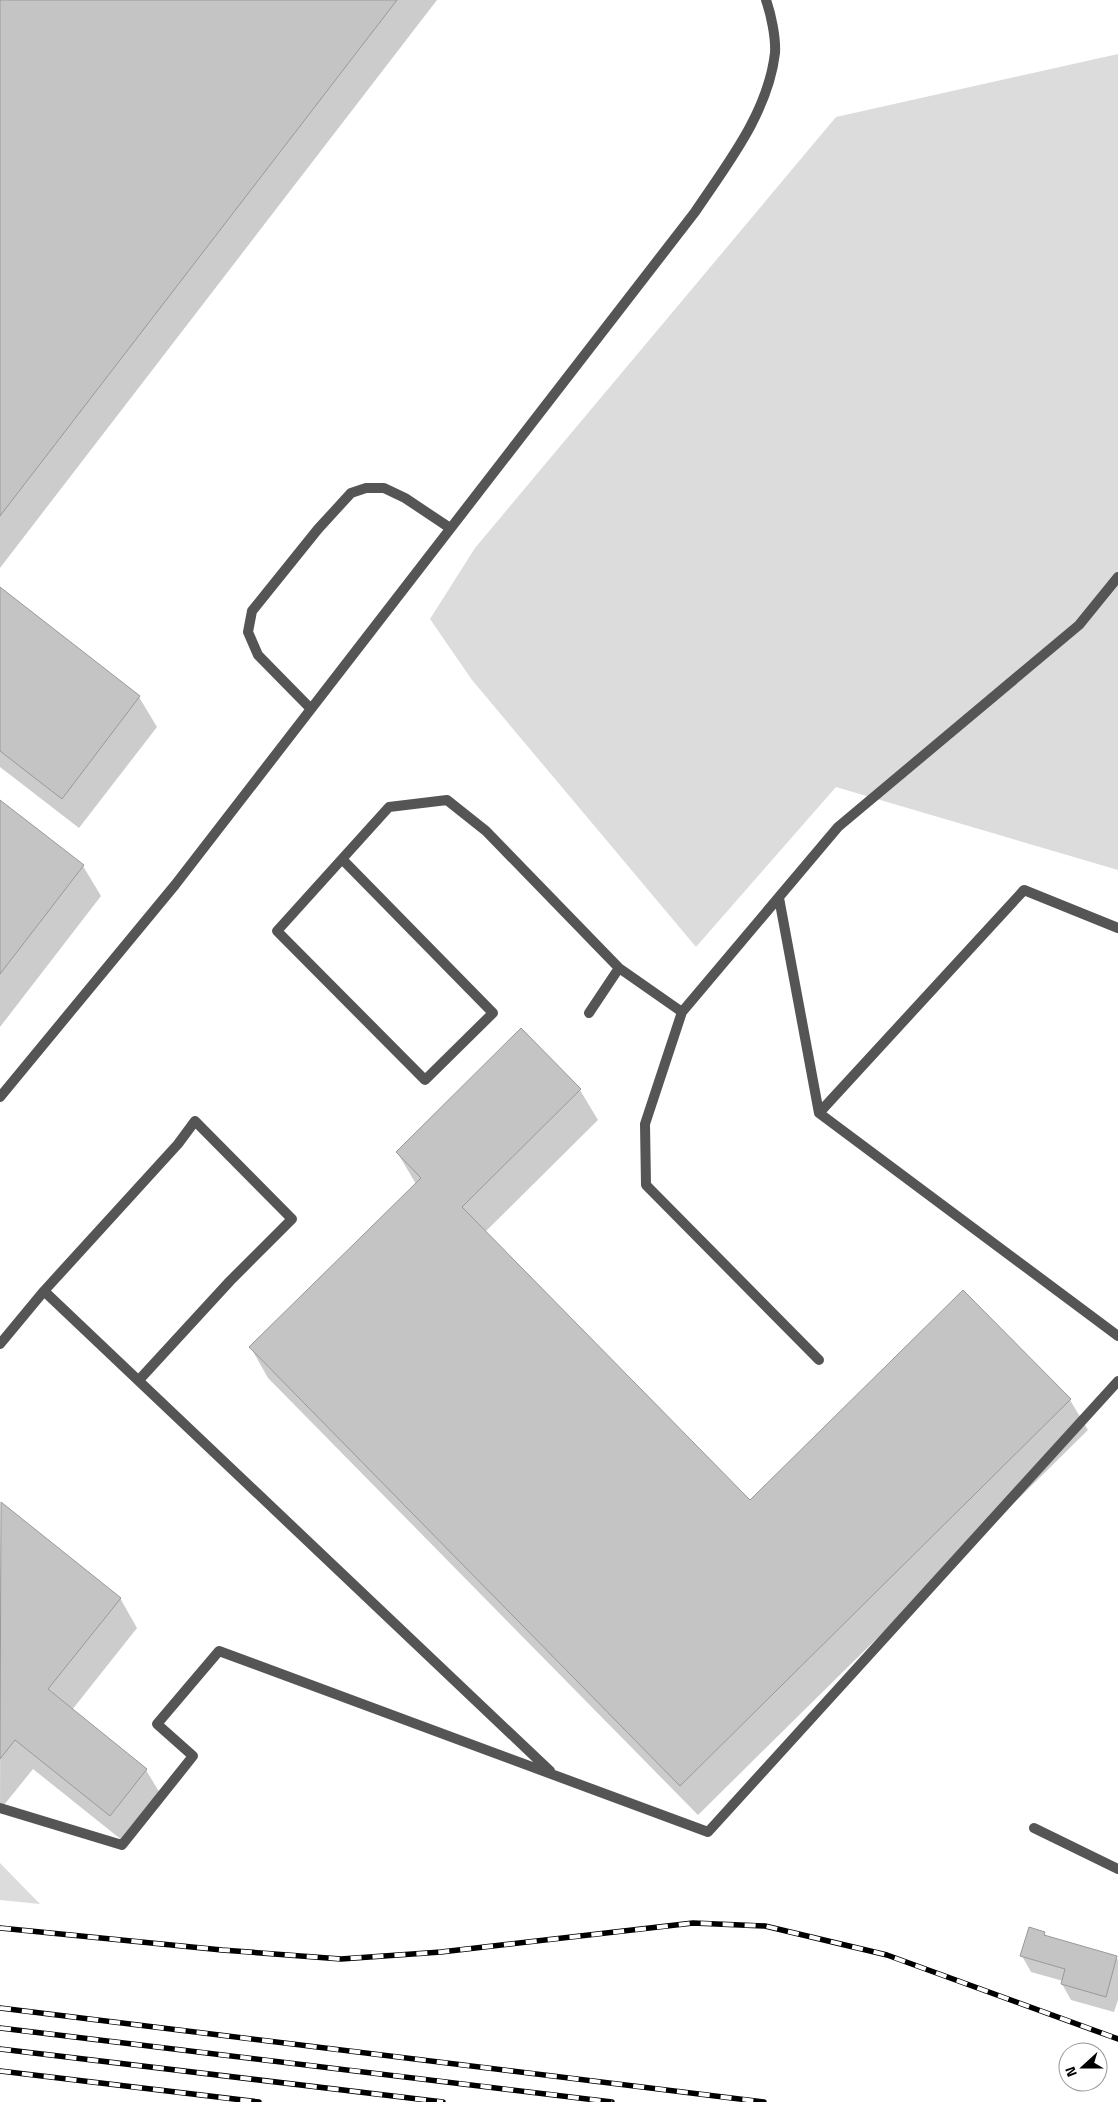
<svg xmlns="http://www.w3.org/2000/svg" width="1118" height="2102" font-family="'Titillium Web',sans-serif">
  <rect width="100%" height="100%" fill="#fff"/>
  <path fill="#dcdcdc" d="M1118,54v816l-282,-83 -140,160 -224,-267 -42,-61 45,-71 361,-431z
    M0,1863l40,41 -40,-4z"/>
  <path fill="#0003" d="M0,0h437l-437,568z
    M0,589l139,108 18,30 -78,101 -79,-61z
    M0,801l83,65 18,30 -101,131z
    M521,1030l59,60 18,30 -113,112 265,270 213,-211 107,109 18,30 -390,385 -430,-437 -17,-30 165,-164 -19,-32z
    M1,1503l119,95 17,30 -65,82 74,60 18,30 -36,45 -95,-76 -33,41z
    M1044,1933l3,4 69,20 2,3v40l-4,12 -43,-12 -9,-16 1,-3 -32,-9 -9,-16z"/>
  <path fill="#c4c4c4" stroke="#999" d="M0,0h397l-397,516z
    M0,587l140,109 -78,103 -62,-48z
    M0,800l84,65 -84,109z
    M521,1028l60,61 -119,118 288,293 213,-210 108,109 -391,387 -431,-439 172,-169 -25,-26z
    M1,1502l120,96 -73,91 99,80 -37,47 -95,-76 -15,19z
    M1029,1927l16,5 -1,3 73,21 -11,41 -45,-13 4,-15 -45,-13z"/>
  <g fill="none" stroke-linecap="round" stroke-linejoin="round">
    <path stroke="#555" stroke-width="10" d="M311,709l-53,-54 -10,-23 4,-21 66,-82 33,-36 15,-5h18l21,10 45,30
      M342,859l151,154 -68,67 -148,-149 112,-124 58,-7 39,31 133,137 63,44 156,-185 241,-202 39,-48
      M779,898l40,215 299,223
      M682,1012l-37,112 1,61 173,175
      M589,1013l30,-45
      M0,1097l175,-212 520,-673c32,-48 73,-99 80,-159 1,-15 -4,-39 -9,-53
      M819,1113l205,-223 94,38
      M44,1291l134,-147 17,-23 97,98 -62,62 -91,99
      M0,1344l44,-53 506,480
      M0,1808l122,37 71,-89 -36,-32 62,-73 489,181 410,-451
      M1034,1828l84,41"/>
    <g stroke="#000" stroke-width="5.5">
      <path id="rail" d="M0,1928l222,22 119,9 100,-7 252,-29 72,3 122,29 231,84
        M0,2008l764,94
        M0,2028l612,74
        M0,2049l443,53
        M0,2071l259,31"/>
    </g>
    <use href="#rail" stroke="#fff" stroke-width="4" stroke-dasharray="11" stroke-linecap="butt"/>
  </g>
  <g transform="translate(1083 2067) rotate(249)"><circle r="24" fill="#ffffff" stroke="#999999"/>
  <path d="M0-4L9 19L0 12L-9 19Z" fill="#000000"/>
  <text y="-8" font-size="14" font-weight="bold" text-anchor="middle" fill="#000000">N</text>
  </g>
</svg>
